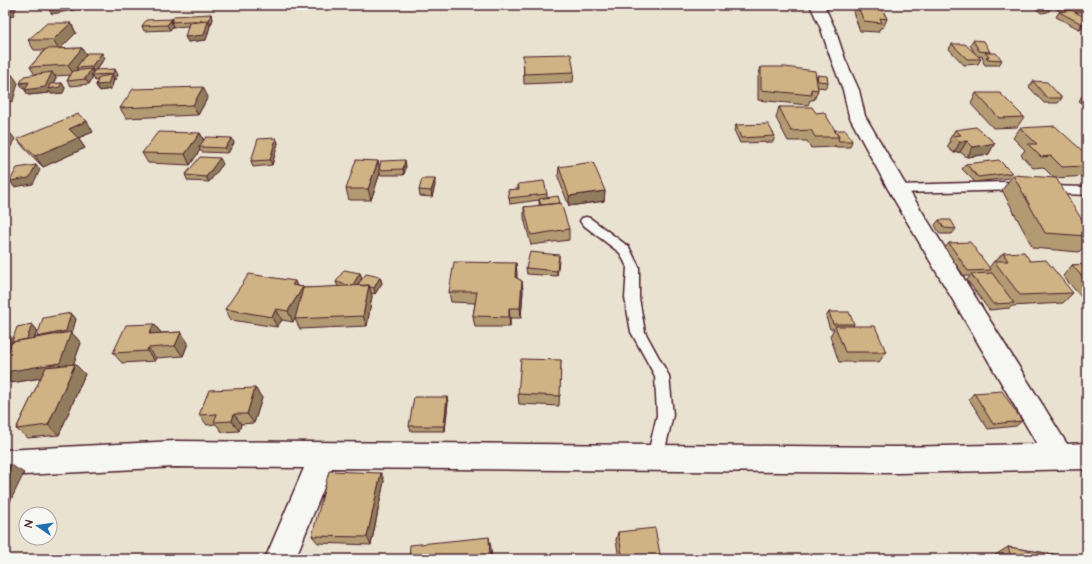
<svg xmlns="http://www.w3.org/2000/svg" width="1092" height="564" font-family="'Architects Daughter',sans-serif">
  <rect width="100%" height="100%" fill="#eae2d1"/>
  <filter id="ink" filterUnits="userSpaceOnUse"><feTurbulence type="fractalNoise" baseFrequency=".025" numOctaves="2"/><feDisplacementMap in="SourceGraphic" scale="8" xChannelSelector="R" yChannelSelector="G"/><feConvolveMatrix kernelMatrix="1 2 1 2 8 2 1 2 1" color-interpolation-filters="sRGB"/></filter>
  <g filter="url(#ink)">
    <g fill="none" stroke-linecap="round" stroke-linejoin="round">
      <g stroke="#4a1f2b" stroke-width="3">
        <path id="lane" d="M1004,182l22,2 2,3 -2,3 -128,3 -4,-1 -2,-3 2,-3 4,-1z
          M1046,186l41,1v8l-45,-2 -2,-3 2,-3z
          M586,217l4,1 39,29 10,20v31l6,34 24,44 4,39 -10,43 -2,5 -6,3 -6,-3 -2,-5 10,-43 -2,-39 -24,-44 -6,-34 2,-31 -7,-14 -38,-29 -2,-3 2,-3z"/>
      </g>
      <g stroke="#4a1f2b" stroke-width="3">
        <path id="street" d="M810,5h14l11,24 10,30 14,31 6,26 43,73 159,255 20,-1v26l-189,4 -566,-5 -37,91h-30l39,-91 -129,-1 -170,9v-26l170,-9 723,6 139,-3 -149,-255 -39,-73 -6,-26 -12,-31 -10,-30z"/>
      </g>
      <path stroke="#4a1f2b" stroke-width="1.5" stroke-dasharray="2 2" stroke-linecap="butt" d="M5,60h3"/>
      <use href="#lane" fill="#f6f6f2" fill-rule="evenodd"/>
      <use href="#street" fill="#f6f6f2" fill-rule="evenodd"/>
    </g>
    <path fill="#b29a72" stroke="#4a1f2b" d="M320,5h39l-2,4h-36z
      M572,5h25v1l-25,1z
      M855,5h35v1h-9l6,13 -4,9h-3l-2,4 -18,-1 -7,-19z
      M901,5h22l-1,2 -18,1z
      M1032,5h16l3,3 -3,4 -7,1z
      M1051,5h36v7h-12l12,6v9l-8,2 -23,-12 3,-5h2z
      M211,14l2,5 -2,6h-2l1,1 -4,14 -18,2v-16l-15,1v-1l-3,4 -26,1 -2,-5 30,-7v1z
      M71,23l5,10 -16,16 22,-1 4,7 19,3 -9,12 22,5 -3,5h-1l-3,9 -12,2 -3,-6 2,-5 -3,1 -2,-4 -4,7 -18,2 -4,-5 3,-6 -15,1 1,2 -3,6 9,-1 3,5 -2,5 -12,1 -2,-3v2l-21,2 -3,-5 1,-2 -3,1 12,-14 -5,-8 15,-17h-11l-6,-10z
      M973,40l17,12v1l12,7 -3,5h-14l-2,-3 1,-2 -2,-2 1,-1 -5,-1 3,3 -3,5 -14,1 -15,-16 3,-5 22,8 -4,-7z
      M523,55l51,17 -1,10 -49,2z
      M761,67l55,12 1,-4 11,7 -2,6 -9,-1 1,3 -4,10h-4l-2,5 -50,-5v-23z
      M1033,81l29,17 -4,5h-14l-15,-16z
      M976,93l48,24 -7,10 -24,1 -22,-24z
      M1082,96h5v12l-8,-7z
      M208,97l-10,18 -72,3 -6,-10z
      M779,107l37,6 18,17 18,11 -2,6h-14l-1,-2 -1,2 -23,1 -4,-7h-19l-12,-23z
      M736,125l39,11 -2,6 -33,1 -6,-13z
      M1020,128l67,27v21l-33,2 -11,-11 -10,1 -12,-13 4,-5 -12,-12z
      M955,130l34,24 -22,3 -7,-5 -6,1 -7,-6 3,-5 -1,-2z
      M93,132l-15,6 7,10 -42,19 -18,-18 -8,-10z
      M200,133l4,7 30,3 -6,10 -26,-1 -2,-2 -10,15 -42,-2 -6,-10z
      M276,138l2,5 -6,22 -19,2 -2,-6z
      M378,161l2,7 26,-2 -2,9h-23l-1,-2 -9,27h-22l-3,-11z
      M223,164l-14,18 -21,-1 -3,-6z
      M966,164l46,9 -3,5 -34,4 -13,-13z
      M559,167l46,24 -1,10 -35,5 -11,-29z
      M1013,175l74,53v15l-8,9 -46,-4 -31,-58z
      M518,184l29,10v3l22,32v11l-38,5 -7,-27v-11l15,-1v-6l-29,4 -2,-14 10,-1z
      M435,185l-3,12 -12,-1 -1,-6z
      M939,220l17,9 -4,5h-12l-5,-9z
      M949,243l40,25 5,-7h2l7,-8 27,8 43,32 -10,10 -51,3 -2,2 -21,2 -22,-30 3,-4h-6l-19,-28z
      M559,260l-2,16 -30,-2 -1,-6z
      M516,263l1,15 5,3 1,10 -2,27h-11v9h-35l-2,-11 2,-13 -24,-1 -2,-10z
      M1087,264v40l-24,-28 9,-11z
      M360,273l2,5 -4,6 22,-7 2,6 -7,11 -4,-1 1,3 -5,30 -67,3 -5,-10 -2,3 -11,-2 -5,7 -46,-7 -6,-11 72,-23 6,1 1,1 34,-1 -2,-5z
      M829,312l25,12 -1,2 33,26 -7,10h-40l-9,-26 4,-7h-4l-4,-12z
      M71,313l5,6 -4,14 9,10 -8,22 2,-1 10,10 -26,61 -31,3 -12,-9 25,-51 -30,5 -5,-51 7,7 19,-15 5,6 -2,8h3l-1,-1z
      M154,324l7,9 20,-1 7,11 -5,13 -27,2 -1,3 -33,2 -9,-10z
      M561,360l-2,46 -40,-2 -1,-10z
      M255,388l7,10 -8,25 -13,1 -2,7 -17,1 -6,-8 -9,1 -8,-10z
      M974,393l48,28 -6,5 -28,3 -19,-30z
      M447,397l1,5 -3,29h-34l-2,-5z
      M381,473l3,8 -13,64 -53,-2 -6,-7z
      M618,532l43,27h-42l-3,-19z
      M1008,547l76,12h-92v-2z"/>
    <path fill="#917d5d" stroke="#4a1f2b" d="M8,5h9l-4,11 -8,1v-10z
      M40,5h50v2l-38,7 -5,-7 -6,1z
      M93,5h9l-8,2z
      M211,14l2,5 -2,6 -2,-5z
      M172,19l1,3h-2l2,4 -3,4 -3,-5z
      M208,21l2,5 -4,14 -18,2 -3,-5z
      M71,23l5,10 -17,17 -6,-10z
      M1087,23v4l-8,2 3,-5z
      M82,48l6,9 -12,11 2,2 -4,5 -6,-10z
      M102,53l3,5 -11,14 -3,-5z
      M91,69l3,6h-3l2,2 -4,7 -4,-5z
      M115,69l3,6 -3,5 -3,-6z
      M52,72l4,6 -5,11 11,-6 3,5 -2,5 -12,1 -2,-3v2l-21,2 -3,-5z
      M11,73l7,10 -5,18 -8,2v-12z
      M111,75l3,5 -3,9 -12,2 -3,-6z
      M29,82l3,5 -9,2 -3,-6z
      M203,87l5,10 -10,18 -5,-10z
      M87,121l6,11 -15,6 7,10 -42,19 -8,-11 34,-27z
      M200,133l5,10 -6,4 1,3 -10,15 -5,-11z
      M11,134l4,5 -6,11h-4v-7z
      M232,138l2,5 -6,10 -3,-5z
      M276,138l2,5 -6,22 -2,-5z
      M967,141l-7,11 -6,1 6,-11z
      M995,143l-6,11 -22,3 6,-10z
      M220,158l3,6 -14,18 -3,-5z
      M405,160l1,6 -2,9 -1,-6z
      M378,161l2,9h-1l1,3 -9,27 -3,-11z
      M5,165l4,5 -4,6z
      M36,165l4,5 -7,14 -19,3 -4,-6z
      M435,179v6l-3,12 -1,-6z
      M605,191l-1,10 -35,5v-10z
      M559,255v5l-2,16v-5z
      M516,263l1,10 -1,15 -1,-11z
      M360,273l2,5 -8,13 -2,-5z
      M380,277l2,6 -7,11 -1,-6z
      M295,281l4,10 -7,-6z
      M522,281l1,10 -2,27 -1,-10z
      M369,285l3,11 -5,30 -4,-10z
      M303,287l5,10 -15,25 -5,-11z
      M509,308l1,10v9l-1,-10z
      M276,309l6,11 -5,7 -5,-10z
      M71,313l5,6 -4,14 9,10 -11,30 -59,10 -6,-5v-6l37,-30 -5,-5z
      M32,324l5,6 -5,16 -27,19v-32l1,-1 10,10z
      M154,324l8,10h-13z
      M181,332l7,11 -5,13 -8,-10z
      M148,348l8,10 -1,3 -8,-10z
      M75,364l10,10 -26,61 -11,-10z
      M255,388l7,10 -8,25 -7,-9z
      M447,397l1,5 -3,29 -1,-5z
      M234,414l7,10 -2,7 -7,-10z
      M11,465l13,8 -18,37h-1v-33z
      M381,473l3,8 -13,64 -4,-8z
      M489,537l2,11 1,11h-2z"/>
    <path fill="#cfb385" stroke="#4a1f2b" d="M857,5h23l7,14 -7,-1 2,5 -18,-2z
      M1041,5h7l3,3h-7z
      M1071,10l16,8v5l-5,1 -23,-12z
      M211,14l-2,6 -38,2 3,-6z
      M172,19l-5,6 -25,1 4,-6z
      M208,21l-4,14 -19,2 4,-14z
      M47,23h24l-18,17h-25z
      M973,40l11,1 6,11 -11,-1z
      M952,44h13l16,15h-14z
      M82,48l-14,17 -38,2 16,-18z
      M87,53h15l-11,14 -15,1z
      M985,53h11l6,7 -14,-1 -2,-2h3z
      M571,54l3,18 -50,2 -1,-19z
      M761,67h24l30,4 3,19 -7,-1 1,6 -51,-5z
      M91,69l-6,10 -18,2 6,-10z
      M115,69l-3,5 -21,1 4,-5z
      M52,72l-7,15 -20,3 4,-8 -9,1 4,-7z
      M11,73l-5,18h-1v-17z
      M111,75l-3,9 -12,1 3,-8z
      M817,75l10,1 1,6 -10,-1z
      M1033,81l14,1 15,16h-15z
      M62,83l-2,4 -12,2 2,-5z
      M203,87l-10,18 -73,3 13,-19z
      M976,93h24l24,24 -25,1z
      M1082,96h5v3z
      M779,107h33l4,6 8,-1 15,25h-24l-4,-7 -20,1z
      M78,114l9,7 -18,8 9,9 -43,18 -18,-17z
      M768,124l7,12 -34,2 -5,-13z
      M1055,126l32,29v11l-25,1 -11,-11 -10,1 -13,-13h9l-17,-16z
      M976,127l19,16 -22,4 -6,-6 -7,1 -7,-6 8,-1 -6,-5z
      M834,130h12l6,11h-13l-1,-2 1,-2z
      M158,132l42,1 -15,21 -43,-1z
      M5,134h6l-6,9z
      M206,137l26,1 -7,10 -26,-1z
      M276,138l-6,22 -19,1 7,-22z
      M200,157l20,1 -14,19 -21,-2z
      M356,160l22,1 -10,28h-22z
      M405,160l-2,9 -24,1 2,-9z
      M999,160l13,13 -34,4 -12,-13z
      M593,162l12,29 -36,5 -10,-29z
      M36,165l-7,13 -19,3 7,-13z
      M1013,175l43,3 31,50v8l-42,-3z
      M422,179h13l-4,12 -12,-1z
      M544,181l3,13 -38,4 -1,-8 11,-1 -1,-5z
      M558,196l2,7 -19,2 -2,-6z
      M561,203l8,26 -38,6 -7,-28z
      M939,220h12l5,9 -12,-1z
      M970,242l21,28 -23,1 -19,-28z
      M530,252l29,3 -2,16 -31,-3z
      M1024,252l6,9 16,-1 27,33 -53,2 -26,-34h14l-5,-8z
      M454,262l62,1 -1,14 7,4 -2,27h-11v9l-36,-1 4,-24h-28z
      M1087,264v18l-15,-17z
      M344,270l16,3 -8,13 -16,-4z
      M992,273l22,30 -21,1 -22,-30z
      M249,274l46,7 -3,4 11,2 -15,24 -12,-2 -4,8 -47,-8z
      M366,274l14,3 -6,11 -4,-1 -1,-2 -6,1 -5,-2z
      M369,285l-6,31 -68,3 8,-31z
      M829,312h20l5,12h-21z
      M71,313l-5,18 -29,6 6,-19z
      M32,324l-5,15 -15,3 -1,2 6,-17z
      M154,324l-5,10 32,-2 -6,14 -27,2 -1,3 -34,2 13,-28z
      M835,326h40l11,26h-41z
      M71,332l-11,31 -55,9v-12l7,-18z
      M521,359l40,1 -1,36 -42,-2z
      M75,364l-27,61 -32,4 30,-62z
      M255,388l-8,26h-13l-2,7 -18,1 3,-8 -18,1 10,-25z
      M1002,391l20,30 -29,3 -19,-31z
      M414,397h33l-3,29h-35z
      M5,465h6l-6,12z
      M329,471l52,2 -14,64 -55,-1z
      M655,528l6,31h-38l-5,-27z
      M489,537l1,22h-81l1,-14z
      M1008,547l76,12h-72z
      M950,558l1,1h-19z"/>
  </g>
  <rect width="1092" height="564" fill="none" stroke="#f6f6f2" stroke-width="20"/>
  <rect x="10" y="10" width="1072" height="544" fill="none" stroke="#4a1f2b" stroke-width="1.5" filter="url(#ink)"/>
  <g transform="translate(38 526) rotate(283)"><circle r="19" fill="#f6f6f2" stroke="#b1a0a2"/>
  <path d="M0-3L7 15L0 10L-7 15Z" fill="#1f6fb2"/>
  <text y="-6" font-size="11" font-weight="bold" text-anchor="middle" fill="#4a1f2b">N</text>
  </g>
</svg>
